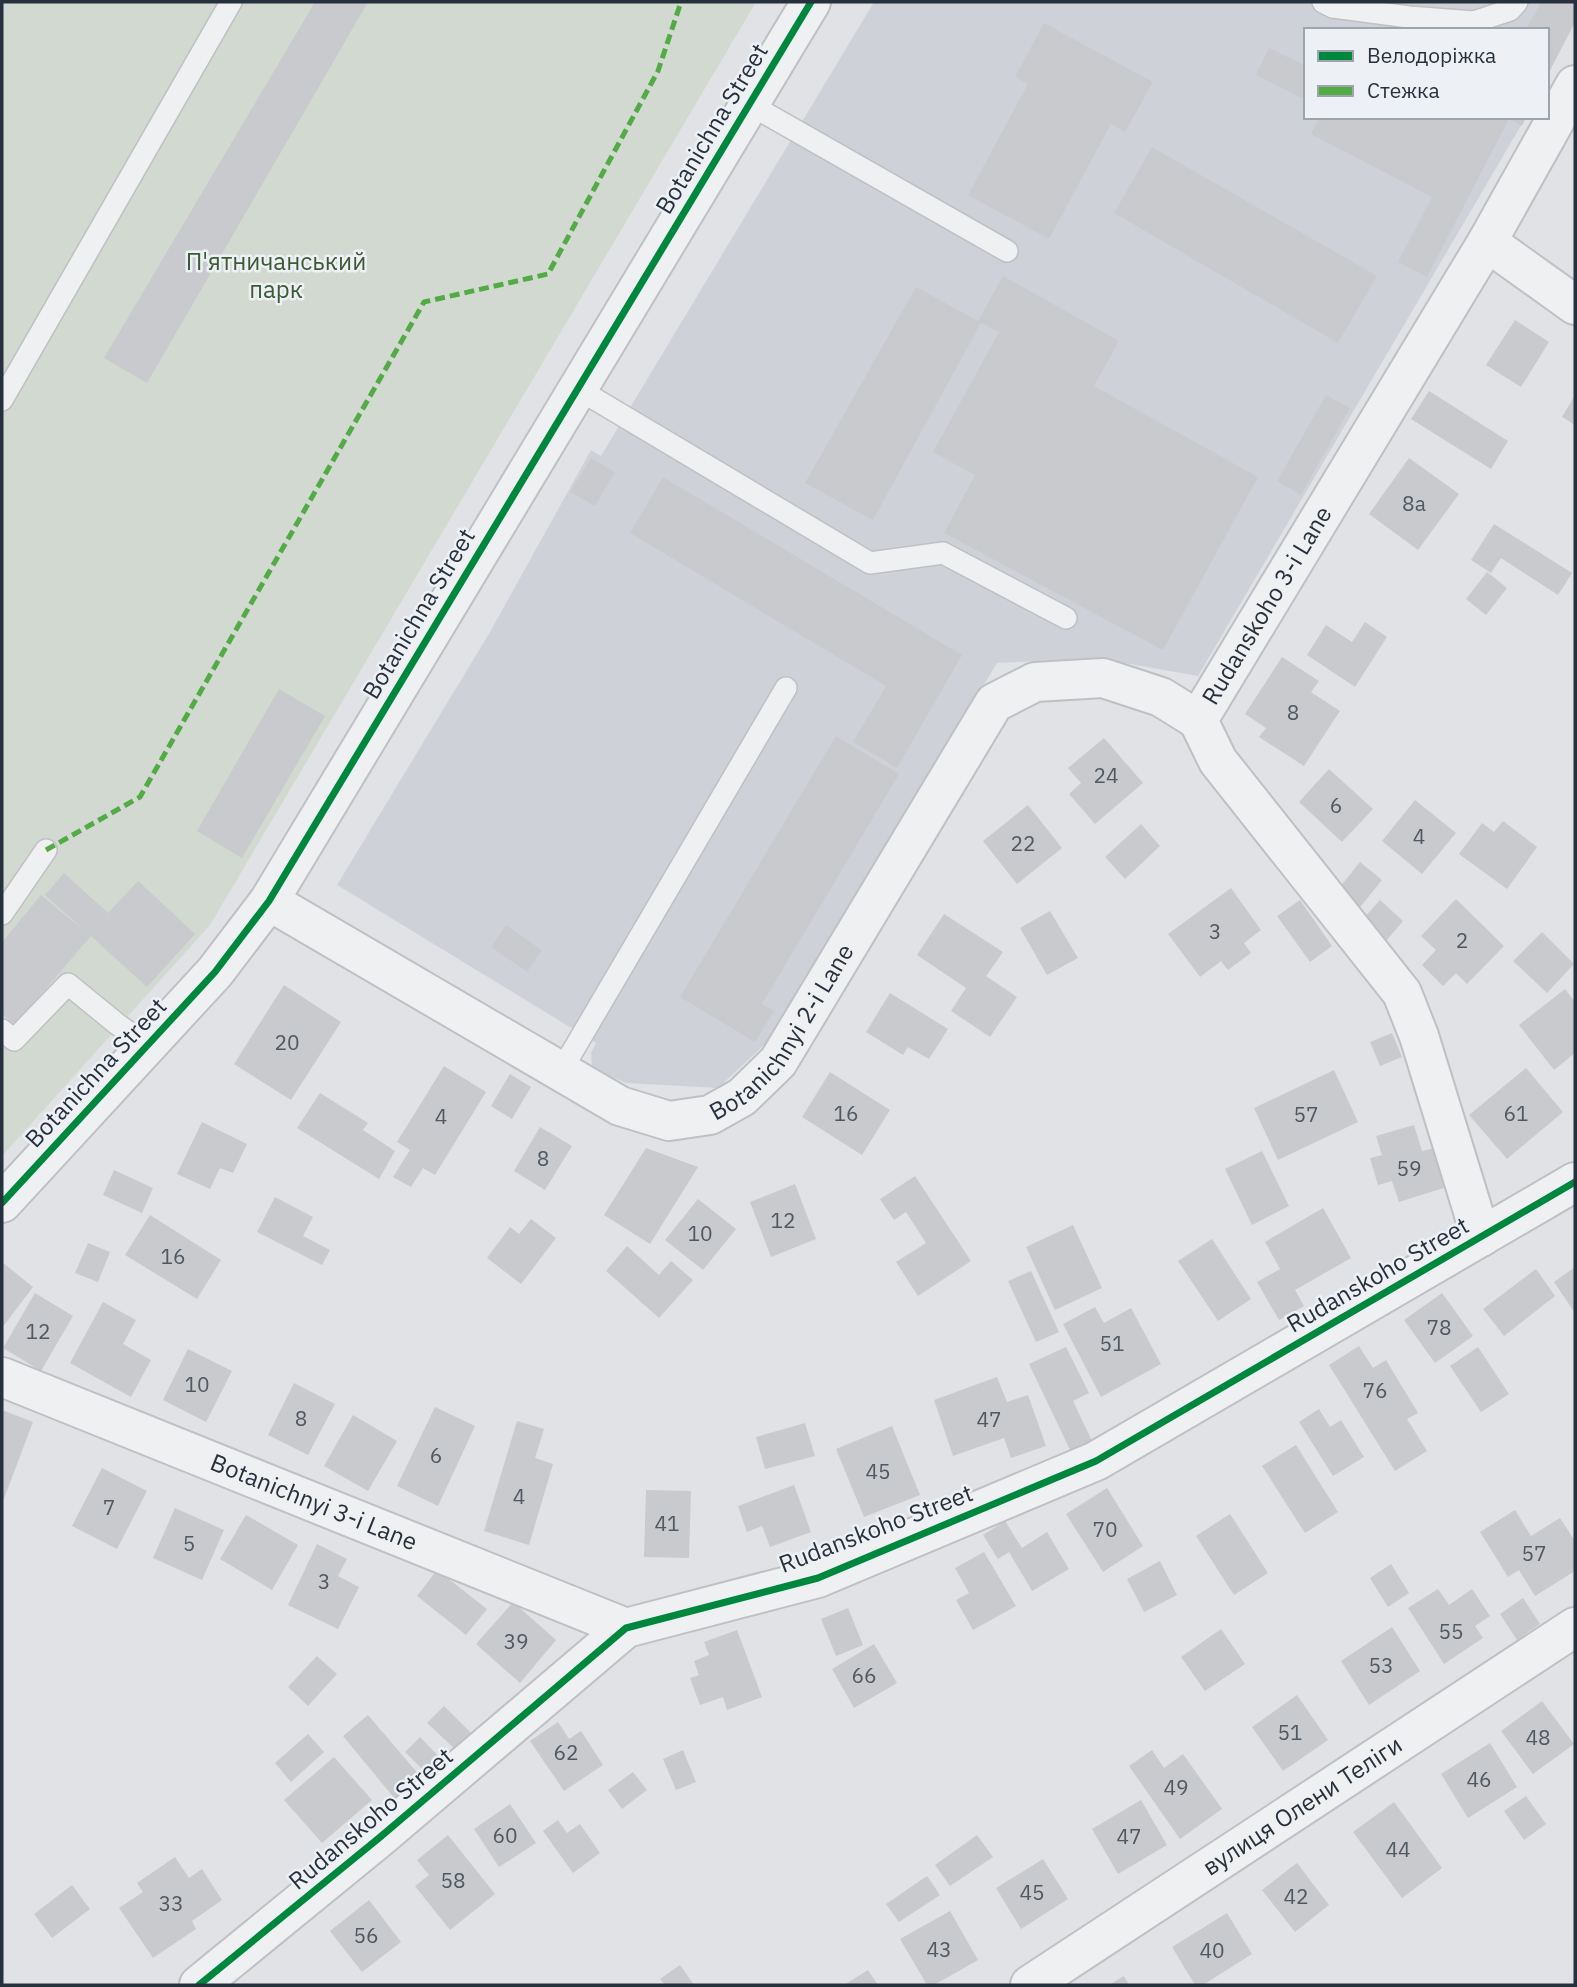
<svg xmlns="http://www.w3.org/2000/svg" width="1577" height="1987" font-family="'IBM Plex Sans',sans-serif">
  <rect width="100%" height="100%" fill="#e0e2e5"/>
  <path fill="#ced2d8" d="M874,2h701v20l-28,54v-46h-241v87h220l-328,559 -102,-18 -99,5 -231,380 -48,45 -92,-5 -34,-15 -1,-15 5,-10 -259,-158 153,-253 101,-182 10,6z"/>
  <path fill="#d1d9d0" d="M2,2h754l-546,923 -208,231z"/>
  <path fill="#c8cacd" d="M315,2h53l-221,381 -43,-25z
    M1541,2h34v20l-28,54v-46h-21z
    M1044,23l109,59 -28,50 -14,-8 -62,115 -81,-44 60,-111 -13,-7z
    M1269,48l37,18v34l-50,-25z
    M1320,117h206l-4,9 -13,-7 -82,158 -29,-15 34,-65 -121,-63z
    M1152,147l225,129 -39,67 -224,-130z
    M1003,276l116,65 -25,45 164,91 -95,173 -219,-117 31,-58 -42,-23 66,-120 -18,-9 -108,197 -68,-37 111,-196 62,34z
    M1515,320l34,22 -28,45 -35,-22z
    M1429,391l79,50 -17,28 -80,-50z
    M1326,395l24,13 -49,87 -24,-14z
    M1575,395v30l-13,-8z
    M591,458l24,14 -20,34 -25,-14z
    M1409,458l50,36 -41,56 -49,-36z
    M663,477l299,178 -65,113 -44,-26 33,-56 -256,-153z
    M1494,524l78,49 -14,22 -57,-37 -10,15 -20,-13z
    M1487,572l20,16 -21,27 -20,-16z
    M1365,622l22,15 -32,50 -48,-32 19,-30 26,17z
    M1282,657l37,24 -8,11 29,19 -36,55 -45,-29 7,-9 -21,-14z
    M279,689l46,27 -83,142 -45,-27z
    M836,736l63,38 -137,230 12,7 -19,31 -75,-45z
    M1104,738l39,45 -48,41 -26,-30 12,-11 -13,-15z
    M1329,769l44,40 -31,33 -43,-40z
    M1415,800l41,33 -34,41 -40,-33z
    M1028,805l34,43 -45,36 -34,-43z
    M1503,821l34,26 -30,42 -48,-35 23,-31 12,9z
    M1141,824l19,22 -35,33 -20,-22z
    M1360,862l22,18 -25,31 -22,-18z
    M64,873l44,40 30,-32 57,53 -48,53 -56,-51 -76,89 -13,-11v-72l39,-47 45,37 -41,-37z
    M1231,888l30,42 -17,13 7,10 -23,17 -7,-9 -21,16 -32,-43z
    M1456,899l48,47 -37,38 -11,-11 -13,13 -21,-21 14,-15 -15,-14z
    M1300,900l32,46 -22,16 -33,-46z
    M1380,900l23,21 -17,20 -24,-21z
    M1050,911l28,47 -31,17 -27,-47z
    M944,914l59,38 -17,24 31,21 -27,40 -39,-26 15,-23 -49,-33z
    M506,925l36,25 -15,22 -36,-25z
    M1542,932l32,32 -27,29 -34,-32z
    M284,985l57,37 -50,78 -57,-36z
    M1565,989l10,13v51l-21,17 -35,-45z
    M890,993l58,36 -19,30 -21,-12 -5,8 -37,-23z
    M1392,1033l10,24 -22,9 -10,-24z
    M444,1066l42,26 -51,83 -12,-7 -12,19 -18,-10 17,-27 -13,-8z
    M1526,1068l37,44 -56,47 -38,-44z
    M1334,1070l24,52 -80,38 -24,-52z
    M830,1072l60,38 -28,45 -60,-38z
    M510,1074l21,13 -19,32 -21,-13z
    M320,1093l48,30 -5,7 32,21 -16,28 -82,-51z
    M202,1122l45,22 -14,29 -13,-5 -10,21 -33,-15z
    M1414,1125l8,26 16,-4 12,39 -51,16 -7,-21 -14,4 -8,-27 12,-3 -6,-19z
    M540,1127l32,19 -27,44 -31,-19z
    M646,1148l52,19 -48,77 -46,-29z
    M1262,1151l27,55 -37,19 -27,-56z
    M114,1170l39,18 -11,25 -39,-18z
    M915,1176l56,85 -53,35 -22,-34 30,-19 -20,-31 -12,8 -14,-21z
    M795,1184l21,55 -45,18 -21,-55z
    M275,1197l38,20 -10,19 27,14 -8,15 -65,-33z
    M698,1199l38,30 -33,41 -38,-30z
    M1323,1208l28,50 -56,32 9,16 -25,14 -22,-38 23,-13 -15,-27z
    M150,1215l71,45 -24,39 -72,-44z
    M531,1219l25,19 -35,46 -34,-26 23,-31 9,7z
    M1073,1225l29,63 -47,22 -29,-63z
    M1212,1239l39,60 -33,22 -40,-60z
    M88,1243l22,9 -12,30 -23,-9z
    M627,1246l32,29 12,-14 22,19 -34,38 -53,-47z
    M2,1262l31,25 -31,41z
    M1575,1267v46l-21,-31z
    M1536,1269l19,27 -51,40 -21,-27z
    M1031,1271l28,61 -23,10 -28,-61z
    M35,1293l38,23 -32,55 -38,-23z
    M1442,1293l31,43 -38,27 -31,-43z
    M103,1302l33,18 -13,24 28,16 -20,37 -61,-34z
    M1095,1307l9,16 27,-15 30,56 -60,33 -38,-73z
    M1359,1346l14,22 13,-8 32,53 -11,6 20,32 -32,20 -66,-106z
    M1066,1347l23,46 -16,8 19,40 -21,11 -42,-88z
    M1478,1347l31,47 -28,18 -31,-46z
    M188,1349l44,22 -26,51 -43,-22z
    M997,1377l10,25 21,-7 18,51 -35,12 -7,-20 -51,18 -19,-56z
    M294,1383l41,21 -27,51 -40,-20z
    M435,1407l40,19 -37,80 -41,-20z
    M1319,1409l11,18 11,-7 23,37 -31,19 -34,-54z
    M2,1410l31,12 -31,82z
    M353,1415l44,26 -29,50 -44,-25z
    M517,1421l27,8 -9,29 18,6 -24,81 -45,-14z
    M805,1423l10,33 -50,13 -9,-32z
    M892,1426l28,69 -56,22 -28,-68z
    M1296,1445l42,67 -33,21 -43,-67z
    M102,1468l45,23 -30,58 -45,-23z
    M794,1485l17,47 -41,15 -8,-21 -15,6 -9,-26z
    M1107,1488l36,58 -40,26 -37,-58z
    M646,1490l45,1 -2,67 -45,-1z
    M175,1508l49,22 -22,50 -49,-22z
    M1515,1510l16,26 29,-18 13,20 2,-2v35l-40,25 -16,-26 -11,7 -28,-45z
    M1230,1514l38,59 -34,22 -38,-59z
    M246,1515l52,30 -26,45 -52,-31z
    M1005,1521l17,27 25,-16 22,37 -37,22 -23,-39 -11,7 -15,-24z
    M317,1544l30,15 -9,17 21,11 -21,42 -50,-24z
    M984,1552l32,54 -43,24 -17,-30 13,-7 -14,-25z
    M1160,1561l17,34 -33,17 -17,-33z
    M1391,1564l18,29 -21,14 -18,-29z
    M437,1570l50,39 -21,26 -49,-39z
    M1438,1589l11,16 23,-16 18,27 -15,10 8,12 -39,26 -36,-56z
    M1523,1598l17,26 -23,16 -17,-26z
    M513,1602l43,38 -36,43 -44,-39z
    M848,1608l15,37 -27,11 -15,-37z
    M1392,1627l28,44 -51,34 -28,-44z
    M1221,1629l24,35 -40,27 -24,-34z
    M737,1630l25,67 -35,13 -4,-13 -23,8 -10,-27 9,-3 -5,-14 15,-6 -5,-13z
    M874,1644l23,39 -43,25 -22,-39z
    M317,1656l20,18 -29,32 -20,-19z
    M1297,1695l31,45 -45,31 -31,-44z
    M1542,1701l32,43 -41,30 -32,-43z
    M444,1706l28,28 -16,16 -29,-27z
    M368,1715l53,62 -26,22 -52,-63z
    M558,1722l11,17 12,-8 22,34 -39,26 -34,-50z
    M308,1734l16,18 -33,30 -16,-19z
    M420,1737l24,25 -15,14 -24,-24z
    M1490,1743l27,44 -49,31 -27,-44z
    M683,1750l13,32 -20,8 -13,-31z
    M1152,1750l12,18 19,-14 39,55 -42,30 -51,-73z
    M334,1757l38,43 -50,43 -38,-43z
    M633,1772l14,18 -25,19 -14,-19z
    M1526,1796l20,28 -22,16 -20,-29z
    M1141,1800l26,45 -49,29 -26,-45z
    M1394,1802l48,66 -40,30 -49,-66z
    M510,1804l26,39 -37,24 -25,-38z
    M558,1820l9,13 13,-9 20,29 -27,20 -30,-42z
    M448,1835l47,59 -45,36 -35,-44 14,-11 -12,-15z
    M977,1835l16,22 -43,29 -15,-21z
    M175,1857l14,21 13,-9 20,31 -30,21 4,8 -43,29 -34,-50 24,-16 -6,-9z
    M1043,1859l25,40 -47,30 -25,-41z
    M1297,1863l32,42 -34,27 -33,-42z
    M927,1876l13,19 -41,27 -13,-18z
    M72,1885l18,24 -38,29 -18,-24z
    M369,1900l32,42 -39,30 -32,-41z
    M950,1911l28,49 -44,25h-7l-27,-46z
    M1227,1913l25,41 -49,31h-8l-23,-38z
    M680,1965l14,20h-29l-5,-6z
    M868,1970l10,15h-34z
    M1124,1976l5,9h-20z"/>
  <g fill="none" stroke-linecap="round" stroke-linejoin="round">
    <g stroke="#bec0c3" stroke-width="24">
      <path id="service" d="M1323,2l10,5 76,10 65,5 36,-12 7,-8
        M749,104l258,147
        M578,389l292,174 73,-10 123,65
        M2,400l229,-398
        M2,914l44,-64
        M2,1030l12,10 54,-56 49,40 31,22
        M561,1071l225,-383"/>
    </g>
    <g stroke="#bec0c3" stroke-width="42">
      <g id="minor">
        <path d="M1487,242l88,63"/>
        <path id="s1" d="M269,901l351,205 49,15 41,-6 32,-18 36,-35 216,-359 41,-21 68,-4 58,19 37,23"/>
        <path d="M2,1203l213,-231 54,-71 542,-899"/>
        <path id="s2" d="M1481,1237l-62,-201 -17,-43 -184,-232 -20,-41 289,-478 88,-157"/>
        <path id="s3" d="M2,1377l624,251"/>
        <path d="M199,1985l180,-147 247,-210 192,-50 278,-117 479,-279"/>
        <path id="s4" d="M1030,1985l545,-358"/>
      </g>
    </g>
    <use href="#service" stroke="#eff0f2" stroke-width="21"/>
    <use href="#minor" stroke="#eff0f2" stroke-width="38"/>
    <path stroke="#53ab46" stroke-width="5" stroke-dasharray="10 5" stroke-linecap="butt" d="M46,850l94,-53 284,-495 124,-28 110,-203 23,-69"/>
    <g stroke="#edf1f5" stroke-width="11">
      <path id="cycleway" d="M2,1203l213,-231 54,-71 542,-899
        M199,1985l180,-147 247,-210 192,-50 278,-117 479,-279"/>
    </g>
    <use href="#cycleway" stroke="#00873e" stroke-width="7"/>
  </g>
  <g text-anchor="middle" stroke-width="5" stroke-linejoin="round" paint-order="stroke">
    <g font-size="21" fill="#505862">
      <text x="1414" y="511">8а</text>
      <text x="1293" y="720">8</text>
      <text x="1106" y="783">24</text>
      <text x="1336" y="813">6</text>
      <text x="1419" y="844">4</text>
      <text x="1023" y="851">22</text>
      <text x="1215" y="939">3</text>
      <text x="1462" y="948">2</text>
      <text x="287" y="1050">20</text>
      <text x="846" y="1121">16</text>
      <text x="1516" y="1121">61</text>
      <text x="1306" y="1122">57</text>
      <text x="441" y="1124">4</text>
      <text x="543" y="1166">8</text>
      <text x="1409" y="1176">59</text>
      <text x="783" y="1228">12</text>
      <text x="700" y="1241">10</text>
      <text x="173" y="1264">16</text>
      <text x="1439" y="1335">78</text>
      <text x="38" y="1339">12</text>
      <text x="1112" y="1351">51</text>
      <text x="197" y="1392">10</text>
      <text x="1375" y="1398">76</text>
      <text x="301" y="1426">8</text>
      <text x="989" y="1427">47</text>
      <text x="436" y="1463">6</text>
      <text x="878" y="1479">45</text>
      <text x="519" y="1504">4</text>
      <text x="109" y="1515">7</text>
      <text x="667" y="1531">41</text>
      <text x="1105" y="1537">70</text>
      <text x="189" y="1551">5</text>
      <text x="1534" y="1561">57</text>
      <text x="324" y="1589">3</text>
      <text x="1451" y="1639">55</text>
      <text x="516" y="1649">39</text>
      <text x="1381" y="1673">53</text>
      <text x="864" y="1683">66</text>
      <text x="1290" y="1740">51</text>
      <text x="1538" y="1745">48</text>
      <text x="566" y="1760">62</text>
      <text x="1479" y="1787">46</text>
      <text x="1176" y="1795">49</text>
      <text x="505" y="1843">60</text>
      <text x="1129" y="1844">47</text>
      <text x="1398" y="1857">44</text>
      <text x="453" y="1888">58</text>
      <text x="1032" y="1900">45</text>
      <text x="1296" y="1904">42</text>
      <text x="171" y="1911">33</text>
      <text x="366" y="1943">56</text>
      <text x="939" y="1957">43</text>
      <text x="1212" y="1958">40</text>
    </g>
    <g font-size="24" fill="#27313e" stroke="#edf1f5">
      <text transform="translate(712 129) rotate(-59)" y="8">Botanichna Street</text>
      <text dy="8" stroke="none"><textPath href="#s2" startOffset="732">Rudanskoho 3-i Lane</textPath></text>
      <text transform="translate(419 614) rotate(-59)" y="8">Botanichna Street</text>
      <text dy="8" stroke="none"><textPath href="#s1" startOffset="611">Botanichnyi 2-i Lane</textPath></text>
      <text transform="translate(96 1073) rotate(-47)" y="8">Botanichna Street</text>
      <text transform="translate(1378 1275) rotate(-30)" y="8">Rudanskoho Street</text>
      <text dy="8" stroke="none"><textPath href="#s3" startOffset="336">Botanichnyi 3-i Lane</textPath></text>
      <text transform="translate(876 1529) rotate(-21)" y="8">Rudanskoho Street</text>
      <text dy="8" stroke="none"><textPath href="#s4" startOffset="326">вулиця Олени Теліги</textPath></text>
      <text transform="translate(371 1819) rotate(-40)" y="8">Rudanskoho Street</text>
    </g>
    <g font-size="24" fill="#3d5a34" stroke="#edf1f5">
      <text x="276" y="270">П'ятничанський<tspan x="276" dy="28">парк</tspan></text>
    </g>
  </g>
  <rect width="1577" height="1987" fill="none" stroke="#27313e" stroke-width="7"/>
  <rect x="1304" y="28" width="245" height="91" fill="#edf1f5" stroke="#9ea4ac" stroke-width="2"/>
  <rect x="1318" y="51" width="35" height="10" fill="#00873e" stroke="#9ea4ac" stroke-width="2"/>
  <text x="1367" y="63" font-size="21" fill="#27313e">Велодоріжка</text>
  <rect x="1318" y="86" width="35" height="10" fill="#53ab46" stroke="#9ea4ac" stroke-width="2"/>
  <text x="1367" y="98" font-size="21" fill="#27313e">Стежка</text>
</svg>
